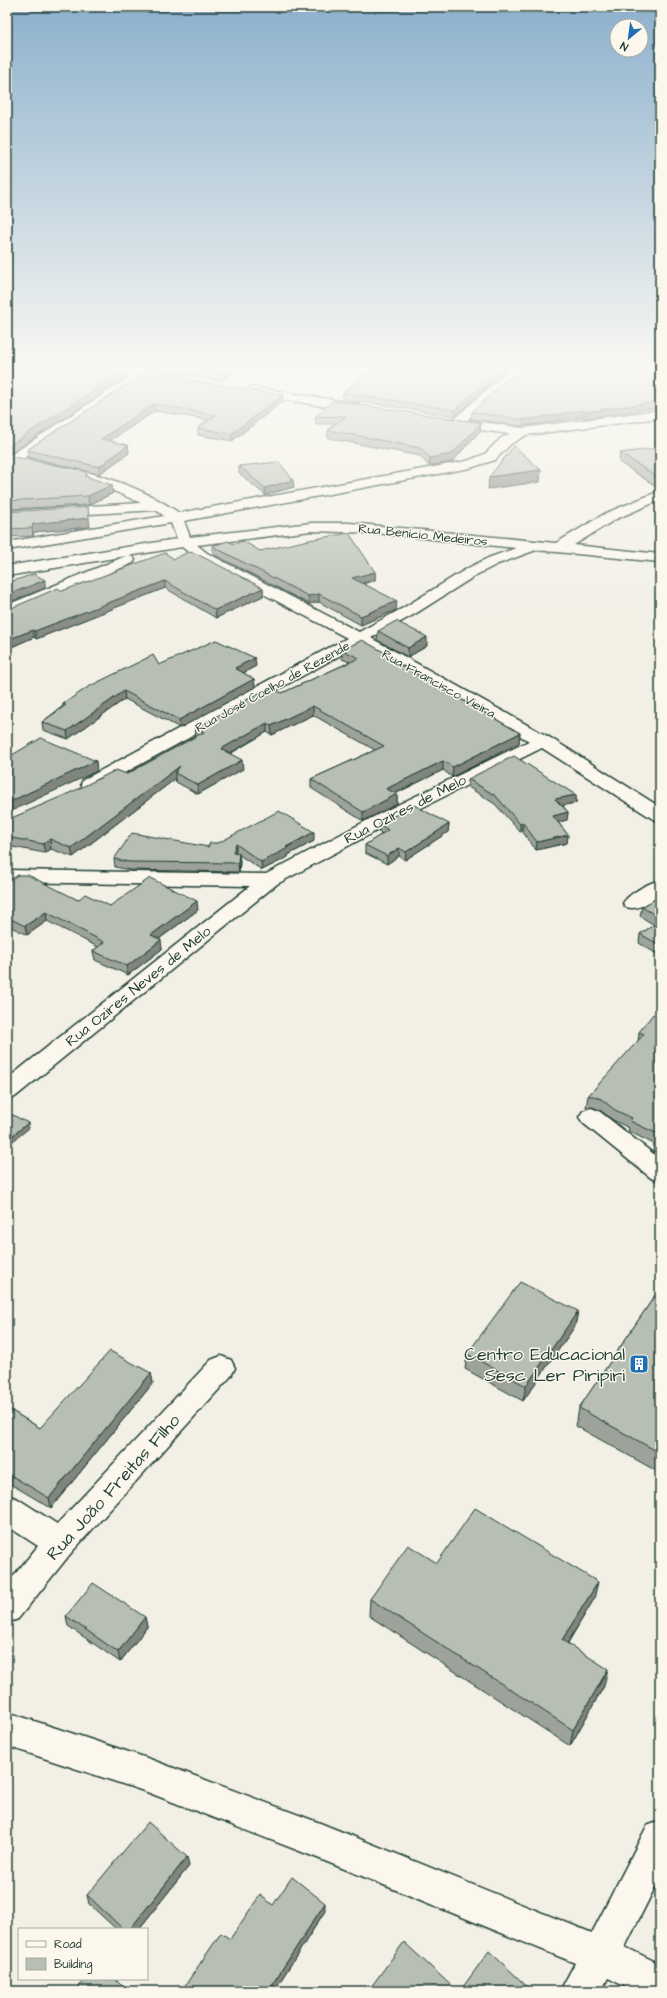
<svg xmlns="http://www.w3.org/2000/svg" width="667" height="1998" font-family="'Architects Daughter',sans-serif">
  <rect width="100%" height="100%" fill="#f2f0e5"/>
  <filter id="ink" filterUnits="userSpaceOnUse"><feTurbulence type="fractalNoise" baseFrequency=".025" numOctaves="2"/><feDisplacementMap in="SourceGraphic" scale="8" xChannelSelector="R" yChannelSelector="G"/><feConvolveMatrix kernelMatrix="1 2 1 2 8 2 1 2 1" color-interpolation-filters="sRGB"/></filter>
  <g filter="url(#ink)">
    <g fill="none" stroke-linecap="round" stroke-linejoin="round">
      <g stroke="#1f3d34" stroke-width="3">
        <path id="street" d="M84,366c13,-2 88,4 94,12l-6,4 -28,-4 -120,80c55,11 108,22 155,55l288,-52 18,-7 16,-16 9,-4 -59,-8 -6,-4 2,-3h7l59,-53h12l-58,54 56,8 137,-18v8l-134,17 -15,9 -16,16 -25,8 -286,53 6,16 121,-14h38l207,20 50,-30 54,-22v9l-44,19 -42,26 86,9v8l-124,-12 -38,14 -20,10 -63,40 -44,24 178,99 111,70v14l-7,-2 -111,-71 -147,73 -118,63 -262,213 -8,2v-20l243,-193 -243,-4v-12l259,4 115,-61 148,-72 -170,-96 -262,143 -7,2 -7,-2 -2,-4 2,-4 264,-142 -150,-79 -15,-12 -54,9 5,1 2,3 -2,3 -126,53v-11l119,-49 -119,20v-10l170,-27 -6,-16 -164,27v-8l157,-26 -8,-6 -149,9v-8l134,-8 -59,-26 -67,-13 -8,3v-13l4,1 120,-79 -41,-6zM311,531l64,2 141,15 -28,10 -20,10 -65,40 -44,24 -152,-79 -10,-8z
          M253,387l106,17 6,4 -6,4 -110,-18 -2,-3 2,-3z
          M660,880v15c-11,7 -21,16 -34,12l-3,-4c7,-10 25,-20 37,-23z
          M591,1108l8,3 61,48v22l-9,-3 -68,-55 -4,-6 4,-6z
          M221,1356l10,4 4,8 -4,8 -160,177 -53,66 -11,4v-39l31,-38 -31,-20v-31l11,4 39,25 154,-164z
          M7,1712l140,46 173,65 272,110 55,-107 13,-5v56l-35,70 35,17v27h-26l-26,-13 -7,13h-41l15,-28 -255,-104 -173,-67 -140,-46z"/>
      </g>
      <use href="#street" fill="#fbf7ec" fill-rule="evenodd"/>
    </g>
    <path fill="#9da39a" stroke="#1f3d34" d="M7,366l120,11 -116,76h-4z
      M114,366h37l-14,2z
      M152,366h90l-21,15 -66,-10z
      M511,366l-56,50 -112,-17v-6z
      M609,366l-24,52 -2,-1 -60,9 -52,-7 1,-7z
      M636,366h24v3z
      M144,373l139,28 -51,40 -34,-6v-7l10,-8 -53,-9 -46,30 19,4 1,8 -30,21 -71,-17 -1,-7z
      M333,401l148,22 -1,8 -28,31 -23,4 -9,-10 -92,-18v-8l7,-6h-19l-1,-7z
      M660,449v40l-41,-27 1,-9z
      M7,460l82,17 24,16 -24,12 -82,4z
      M239,466l55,21 -29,8 -26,-22z
      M7,512l83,15 -56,5 -1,4 -26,1z
      M234,544l26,7 115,21v8l-12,4 33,26 -35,15 -42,-23 -10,2 -96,-50 -1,-8z
      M174,559l89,29v8l-47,22 -51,-30 -129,51 -2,-2 -27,12 55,-58z
      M378,631l49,15 -19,11 -31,-17z
      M342,650l51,10 127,73 -1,10 -67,34 -9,-7 -48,24h2v10l-34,17 -52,-33v-9l64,-29 -62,-35 -41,20 -5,-3 -37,22 13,15 -45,25 -22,-12 -1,-3 -102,78 -22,-8 -6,4 -38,-7v-26l120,-46 69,-37 -1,-9 87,-35 68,-31 -8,-3z
      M159,665l97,1 -13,7 11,6 1,8 -75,41 -55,-29 -57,40 -25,-9 -1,-8 21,-16v-2z
      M468,779l108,16v8l-14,2 6,7 -1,8 -9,2 10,13 -1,8 -31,7 -14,-19 -2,1 -25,-28 -27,-17z
      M379,824h70l-1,8 -43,28 -6,-4 -12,8 -22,-11v-8l17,-11 -3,-3z
      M314,841l-26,14v2l-26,13 -23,-15 1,7 -1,10 -109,-2 -15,-3 -1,-8 94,-12 10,-4z
      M7,882l71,18 32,6 88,4 -39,29 3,10 -34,26 -33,-15 -2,-9 5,-4 -51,-26 -20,14 -20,-10z
      M660,896v60l-21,-13 1,-9 14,-9 -14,-9 2,-9z
      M660,1017v139l-7,-5 1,-7 -26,-13 1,-3 -16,-8 -13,-10 -8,-3h-6l2,-11 50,-54 1,-10z
      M660,1288v185l-84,-47 3,-18z
      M578,1311l-3,15 -52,75 -58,-32 2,-15z
      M151,1373l2,10 -102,125 -44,-26v-74l33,20z
      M437,1563l157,36 -26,44 36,43 -34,60 -201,-130 1,-17z
      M66,1616l79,1 2,10 -27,35 -52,-36z
      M189,1866l-50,63h-23l-27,-25 -2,-9z
      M273,1905l52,6 -51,80h-89l-1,-4 46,-48z"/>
    <path fill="#80857d" stroke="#1f3d34" d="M137,366h14l-14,2z
      M231,366h11l-21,15v-8z
      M505,366h6l-56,50v-6z
      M126,369l1,8 -116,76 -1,-8z
      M283,395v6l-51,40 -1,-7z
      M660,401v6l-75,11 1,-6z
      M154,404l1,7 -53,35 -1,-7z
      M584,410l-1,7 -60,9 1,-6z
      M481,423l-1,8 -28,31 -23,4 1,-8z
      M128,445l1,8 -30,21v-7z
      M541,470l-1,12 -52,7 1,-12z
      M293,480l1,7 -29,8v-7z
      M112,485l1,8 -24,12 -1,-9z
      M89,518l1,9 -56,5 -1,4 -1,-8 1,-4z
      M375,572v8l-23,6v-8z
      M45,580v8l-38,15v-8z
      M165,581v7l-129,51 -1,-8z
      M263,588v8l-47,22 -1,-8z
      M319,594v8l-10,2 -1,-8z
      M397,601l-1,9 -35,15v-9z
      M33,630l1,7 -27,12v-9z
      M427,637v9l-19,11v-9z
      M255,658l1,8 -20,11 -1,-9z
      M254,679l1,8 -75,41 -1,-8z
      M124,691l1,8 -57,40 -1,-8z
      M313,706v9l-41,20 -1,-9z
      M267,723v9l-46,26v-9z
      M520,733l-1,10 -67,34 1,-10z
      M242,760l1,9 -45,25v-9z
      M96,761l1,10 -90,42v-10z
      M443,761v9l-57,28v-9z
      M180,766l-5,7v6l-102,78 -2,-9z
      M397,794v10l-34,17v-9z
      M576,795v8l-22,4 1,-8z
      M568,812l-1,8 -15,4 1,-8z
      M523,823l-1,8 -2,1v-8z
      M449,824l-1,8 -43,28 1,-8z
      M314,832v9l-26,14v2l-26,13 -1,-8z
      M568,835l-1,8 -31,7 1,-8z
      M50,839l1,10 -6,4 -2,-9z
      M236,844v8l-3,9v-9z
      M399,848v8l-12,8v-8z
      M239,853l1,9 -1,10 -1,-9z
      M197,901l1,9 -46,34 -1,-9z
      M46,912l1,9 -20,14 -2,-9z
      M161,940l1,9 -34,26 -1,-9z
      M28,1123l1,5 -22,18v-6z
      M578,1311l-3,15 -52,75 3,-15z
      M151,1373l2,10 -102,125 -2,-10z
      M8,1549l3,10 -4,5v-13z
      M598,1582l-4,17 -35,58 3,-17z
      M145,1617l2,10 -27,35 -2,-10z
      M608,1669l-4,17 -34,60 3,-16z
      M187,1857l2,9 -50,63h-9z
      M325,1903v8l-51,80h-6z"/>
    <path fill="#b7beb3" stroke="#1f3d34" d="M7,366h93l26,3 -116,76h-3z
      M170,366h61l-10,7z
      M373,366h132l-50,44 -112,-17z
      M521,366h88l51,7v28l-74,11 -2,-2 -60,10 -52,-8z
      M144,373l139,22 -52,39 -33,-6 18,-13 -62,-11 -53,35 27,6 -29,22 -72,-17z
      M333,401l148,22 -29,31 -22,4 -10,-10 -92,-18 18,-14 -31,1z
      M514,446l27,24 -52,7z
      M658,448l2,1v30l-40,-26z
      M14,457l67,13 7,4 -3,2 27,9 -24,11 -81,5v-41z
      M279,462l14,18 -28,8 -26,-22z
      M88,507l1,11 -56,6 -1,4 -25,1v-17z
      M349,533l26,39 -23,6 45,23 -36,15 -42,-22 -11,2 -96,-50 16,-5 6,3 9,-3 17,10 49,-11z
      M188,552l7,1 68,35 -48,22 -50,-29 -130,50 -2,-1 -26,10v-30l51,-22 4,3 103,-38 9,6z
      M34,574l11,6 -38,15v-12z
      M396,621l31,16 -19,11 -30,-17z
      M216,640l39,18 -20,10 19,11 -75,41 -55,-29 -57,40 -25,-9 24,-17 -3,-1 25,-17 65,-32 6,10z
      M362,640l31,17 -3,2 130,74 -67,34 -10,-6 -57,28 11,5 -34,18 -52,-33 73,-33 -71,-40 -42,20 -4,-3 -46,26 21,11 -44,25 -23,-12 5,-7 -109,82 -21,-9 -7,5 -36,-7v-17l67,-29 42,-21 11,4 77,-42 -9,-4 75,-41 12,6 77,-35 -17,-8z
      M41,738l55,23 -89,42v-45z
      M514,756l62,39 -21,4 13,13 -15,4 15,19 -31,7 -14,-19 -3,1 -24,-28 -28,-17z
      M414,805l35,19 -43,28 -7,-4 -12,8 -22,-11 23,-15 -9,-6z
      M279,811l35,21 -28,15 2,1 -27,14 -25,-18 -3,8 6,1 -1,10 -109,-1 -15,-3 18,-26 76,14 2,-4h8z
      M18,875h10l50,25 7,-6 25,12 40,-28 47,23 -46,34 10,5 -34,26 -34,-15 11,-9 -58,-30 -21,14 -18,-9v-35z
      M660,896v22l-18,-11z
      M660,921v24l-20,-11z
      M653,1014l7,3v118l-30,-14 2,-3 -17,-8 -14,-11 -8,-3h-5l56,-62 -5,-2z
      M7,1112l21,11 -21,17z
      M660,1136v8l-5,-3z
      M520,1282l58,29 -52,75 -59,-32z
      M660,1288v165l-81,-45z
      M110,1351l41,22 -102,125 -42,-25v-65l33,20z
      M475,1508l123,74 -36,58 46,29 -35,61 -203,-131 38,-54 29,18z
      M93,1583l52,34 -27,35 -52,-36z
      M148,1822l39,35 -57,72h-7l-36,-34z
      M292,1877l33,26 -57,88h-79l-5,-4 37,-54 9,6 30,-44 13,10z
      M404,1942l53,49h-89z
      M489,1951l43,40h-72z
      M86,1979h29l12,12h-52z"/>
  </g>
  <linearGradient id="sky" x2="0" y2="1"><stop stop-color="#8cb0cc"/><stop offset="0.57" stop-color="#f9f8f3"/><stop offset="1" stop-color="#f9f8f3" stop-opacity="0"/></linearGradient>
  <rect width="667" height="645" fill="url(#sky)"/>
  <defs>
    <g id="building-square" transform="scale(1)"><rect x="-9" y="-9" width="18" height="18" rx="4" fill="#1f6fb2" stroke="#fbf7ec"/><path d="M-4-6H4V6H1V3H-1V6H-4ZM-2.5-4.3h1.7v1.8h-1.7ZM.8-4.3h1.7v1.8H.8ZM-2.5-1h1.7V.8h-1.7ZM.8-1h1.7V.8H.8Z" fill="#fff"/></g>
  </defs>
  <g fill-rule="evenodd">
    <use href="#building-square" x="639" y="1364"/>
  </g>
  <g text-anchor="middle" stroke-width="3" stroke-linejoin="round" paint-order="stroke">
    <g font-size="13" fill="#1f3d34" stroke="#fbf7ec">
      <text transform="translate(423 534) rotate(6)" y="5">Rua Benício Medeiros</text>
      <text transform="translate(439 683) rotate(29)" y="5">Rua Francisco Vieira</text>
      <text transform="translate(272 686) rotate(-29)" y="5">Rua José Coelho de Rezende</text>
    </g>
    <g font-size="15" fill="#1f3d34" stroke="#fbf7ec">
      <text transform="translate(405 809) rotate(-27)" y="5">Rua Ozires de Melo</text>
      <text transform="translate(138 986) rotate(-39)" y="5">Rua Ozires Neves de Melo</text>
    </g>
    <g font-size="18" fill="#1f3d34" stroke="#fbf7ec" text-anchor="end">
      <text x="625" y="1360">Centro Educacional<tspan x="625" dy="21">Sesc Ler Piripiri</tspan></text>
    </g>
    <g font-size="18" fill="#1f3d34" stroke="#fbf7ec">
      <text transform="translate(113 1487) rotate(-48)" y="6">Rua João Freitas Filho</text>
    </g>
  </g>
  <rect width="667" height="1998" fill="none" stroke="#fbf7ec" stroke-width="24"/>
  <rect x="12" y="12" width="643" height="1974" fill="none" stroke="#1f3d34" stroke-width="1.5" filter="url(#ink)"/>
  <rect x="18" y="1928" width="130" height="52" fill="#fbf7ec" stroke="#a3ada2"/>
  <rect x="26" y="1941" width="20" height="6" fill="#fbf7ec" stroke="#a3ada2"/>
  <text x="54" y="1948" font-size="12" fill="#1f3d34">Road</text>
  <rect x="26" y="1958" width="20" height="12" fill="#b7beb3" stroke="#a3ada2"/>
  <text x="54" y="1968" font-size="12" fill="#1f3d34">Building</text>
  <g transform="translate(629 38) rotate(209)"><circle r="19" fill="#fbf7ec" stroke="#a3ada2"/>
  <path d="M0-3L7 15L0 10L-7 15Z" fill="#1f6fb2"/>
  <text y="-6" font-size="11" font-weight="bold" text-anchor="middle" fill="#1f3d34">N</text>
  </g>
</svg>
